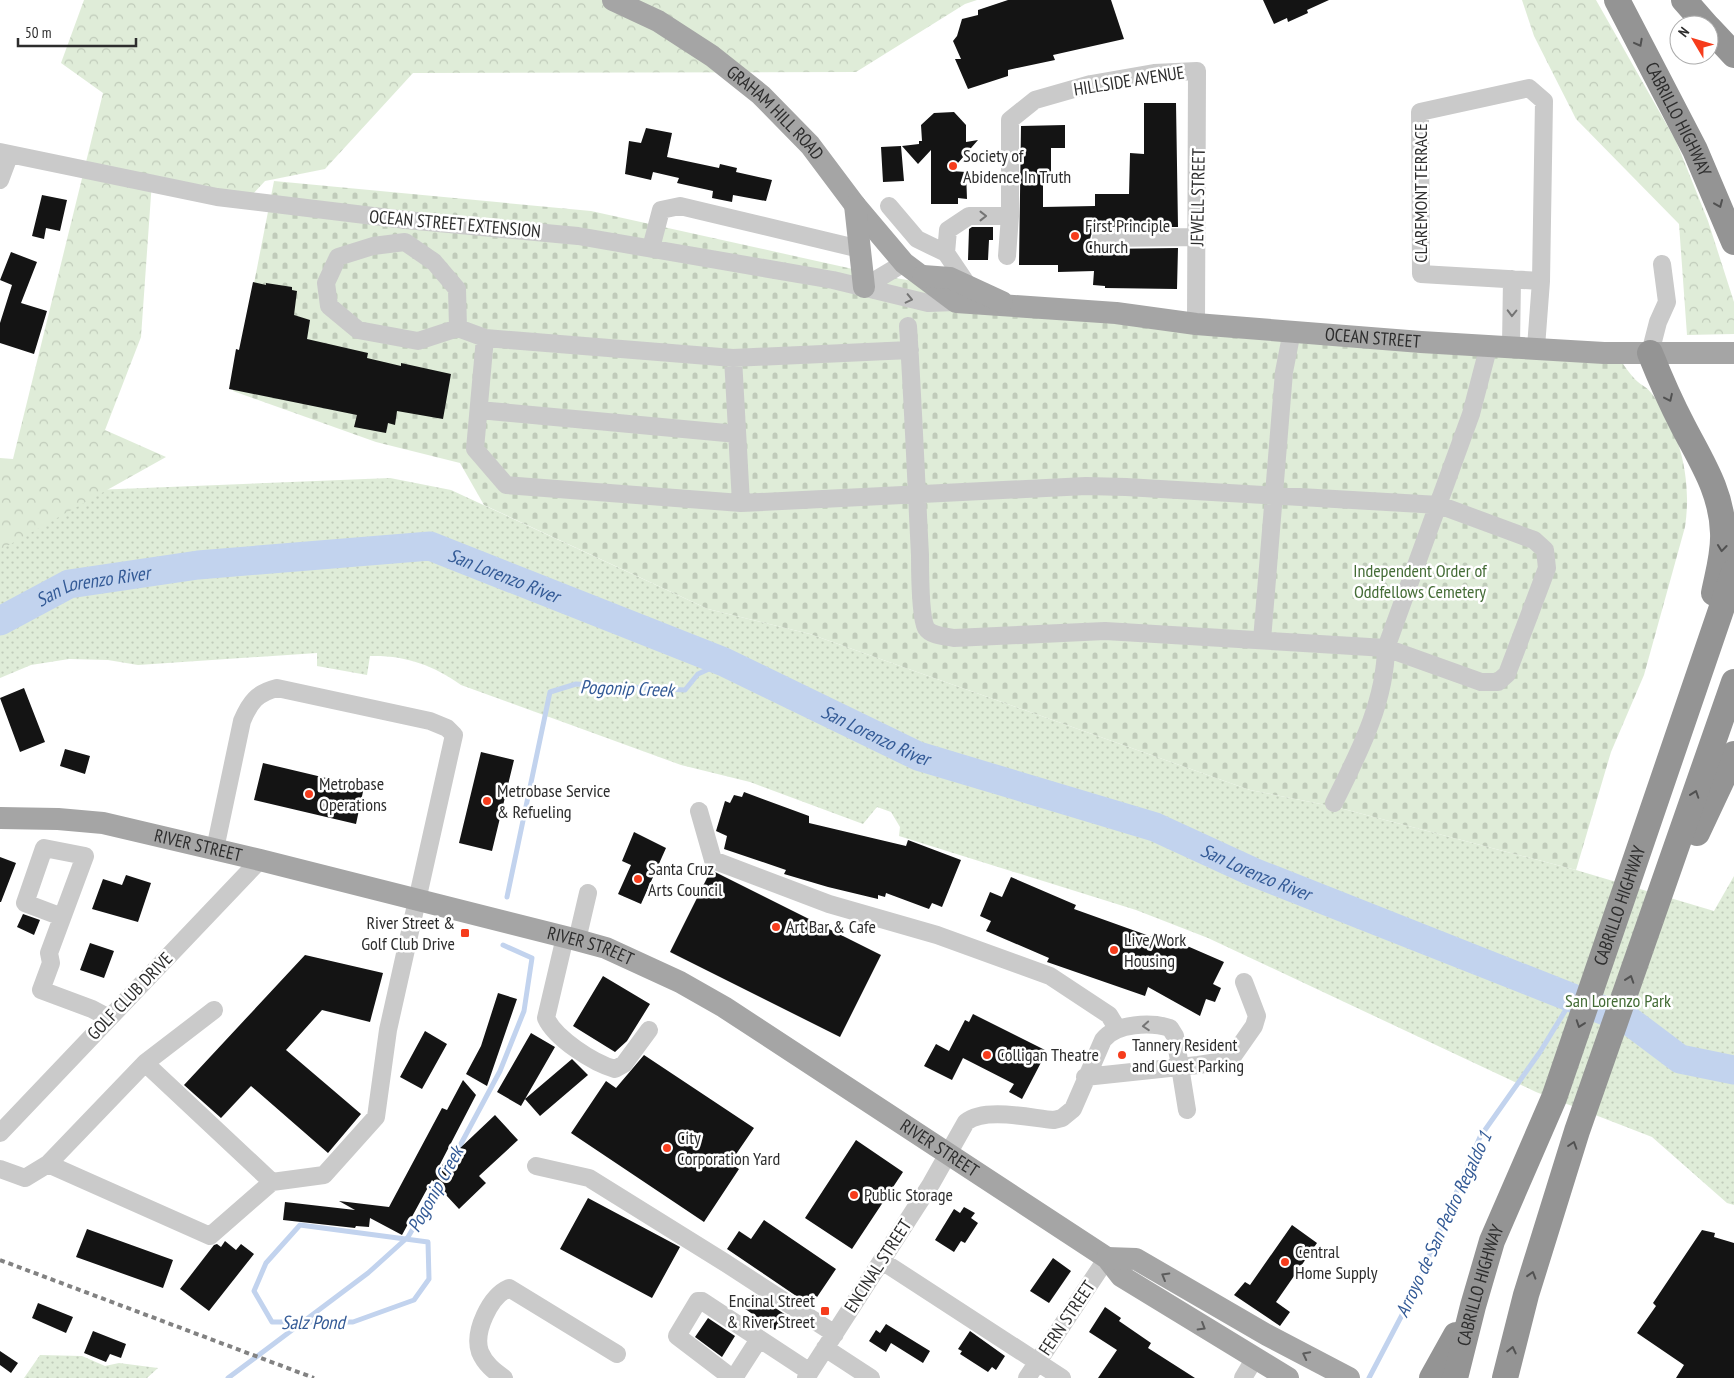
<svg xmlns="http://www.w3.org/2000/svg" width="1734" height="1378" font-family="'PT Sans Narrow',sans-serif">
  <defs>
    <pattern id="grass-dots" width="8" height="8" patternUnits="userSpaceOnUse" patternTransform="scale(1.25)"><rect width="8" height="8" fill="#dfecd8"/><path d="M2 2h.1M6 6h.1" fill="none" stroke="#c0cbba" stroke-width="1.8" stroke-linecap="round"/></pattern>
    <pattern id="forest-crowns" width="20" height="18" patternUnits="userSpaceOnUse" patternTransform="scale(1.25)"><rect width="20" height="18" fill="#dfecd8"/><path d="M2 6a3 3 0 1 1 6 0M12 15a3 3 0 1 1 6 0" fill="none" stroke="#c0cbba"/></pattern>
    <pattern id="cemetery-stones" width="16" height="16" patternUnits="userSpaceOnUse" patternTransform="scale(1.25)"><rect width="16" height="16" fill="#dfecd8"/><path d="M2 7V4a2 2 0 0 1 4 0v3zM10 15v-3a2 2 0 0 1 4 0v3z" fill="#c0cbba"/></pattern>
  </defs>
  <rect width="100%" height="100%" fill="#fff"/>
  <path fill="url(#grass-dots)" d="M390,478l61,12 257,119 102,25 440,156 86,17 240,63 138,41 20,-35v329l-7,-2 -75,-66 -116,-45 -328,-154 -72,-28 -237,-74 1,-9 -9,-15 -14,-5 -14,17 -113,-42 -69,-17 -220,-80c-28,-20 -56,-30 -91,-29l-3,19 -50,-9v-13l-179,12 -30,-5 -39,-1 -38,6 -31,13v-165l69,-22z
    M40,1355l42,1 23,10 14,-3 39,5 -11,10h-123z"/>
  <path fill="url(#forest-crowns)" d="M84,0h893l-12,4 -109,68 -443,1 -88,96 -60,12 -14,15 -99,-15 -11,156 -36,93 61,27 -166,93v-92l13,1 90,-366 -42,-30z
    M1522,0h74l80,141 32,80 26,81v32l-47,1 -8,-111 -103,-105 -42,-83z"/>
  <path fill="url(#cemetery-stones)" d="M274,181l317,30 298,66 178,29 549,49c7,8 14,20 22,27 5,4 10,6 14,12 29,37 40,87 33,133l-41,148 -33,77 -35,118 -240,-63 -86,-17 -440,-156 -102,-25 -224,-104 -24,-42 -84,-21 -143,-51z"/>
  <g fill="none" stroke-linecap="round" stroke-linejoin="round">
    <path stroke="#c2d3ee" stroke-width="5" d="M507,897l43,-205 26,-8 109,6 13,-16 26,-12
      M455,1155l45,-84 24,-60 8,-53 -29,-13
      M300,1225l128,17 1,37 -15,21 -61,22h-81l-18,-31 12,-28z
      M228,1378l140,-105 40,-36 33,-56
      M1369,1378l44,-84 67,-157 60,-85 33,-54"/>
    <path stroke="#c2d3ee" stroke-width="29" id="s1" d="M0,621l69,-37 129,-19 232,-19 294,116 194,94 237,71 98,45 375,148 52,39 54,11"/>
  </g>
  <path fill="#141414" d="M1008,0h103l13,39 -71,16 2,5 -47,10v6l-40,13 -13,-30h6l-8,-18 4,-5 5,-17 16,-4v-5z
    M1263,0h66l-22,10 1,3 -20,9 -1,-4 -13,6z
    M1144,103h32l2,124h-77l-9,5 -2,7 5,8 6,2 77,-1 -1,41 -72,-1v-2l-12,-1 1,-14 -36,1v-7h-39l2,-139 44,-1v23h-14v34h-8v25l52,-1v-12h34l1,-41 14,1z
    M954,112l12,13v17l12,-2 -27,31 15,1 1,27 -9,-1v6h-27v-54l-13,14 -16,-18 17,-2v-3h3l-1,-16 13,-12z
    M646,128l26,5 -5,24 52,11 1,-4 17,4 -1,4 36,8 -6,21 -33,-6 -1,7 -20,-4 1,-7 -36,-8 2,-5 -26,-6 -2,8 -26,-6 4,-33 12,2z
    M901,146l3,35 -21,1 -2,-35z
    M42,195l25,5 -7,31 -14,-3 -2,11 -12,-3z
    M972,227h21v13h-4l-1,20h-20l1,-31z
    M11,252l26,10 -16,41 26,8 -13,43 -34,-11v-20l12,-38 -12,-5z
    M253,282l13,3v-2l26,4v3l5,1 -3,24 16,5 -3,19 61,14 -1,5 34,8v-3l50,11 -8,45 -46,-8 -2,14 -7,-2 -2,10 -32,-6 3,-12 -128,-26 7,-40 3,1z
    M24,688l21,54 -25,10 -20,-54z
    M65,749l25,7 -5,18 -25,-8z
    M481,752l33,8 -22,91 -33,-8z
    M263,763l101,24 -8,37 -102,-24z
    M744,792l65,24v7l97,23 2,-6 53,20 -19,47 -10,-4 -3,6 -43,-16 -1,4 -7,-2v4l-50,-12 -44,-13 2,-4 -62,-21 3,-13 -11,-5 9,-30 5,2 4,-8 8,2z
    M634,832l32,16 -25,56 -23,-10 13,-29 -9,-4z
    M0,857l16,6 -15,39h-1z
    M711,870l170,85 -41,82 -170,-85z
    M126,875l25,8 -13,39 -46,-13 11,-30 19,6z
    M1011,877l65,28 -2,4 95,34 2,-4 53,23 -11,22 8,4 -6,14 -9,-3 -6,17 -52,-29 -3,9 -98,-34 2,-4 -63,-27 5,-10 -11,-5 10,-24 12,5z
    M23,914l17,6 -6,15 -17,-8z
    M90,943l24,8 -10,27 -24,-8z
    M305,955l78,18 -13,49 -48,-12 -36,40 75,64 -33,39 -77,-67 -30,32 -37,-33z
    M603,976l47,28 -23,37 -12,11 -42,-26z
    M498,993l19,6 -30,87 -21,-12 15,-28z
    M973,1014l74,37 -25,48 -13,-7 5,-8 -51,-26 -11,22 -28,-14 12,-22 13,7 16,-31 4,2z
    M425,1031l22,13 -25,45 -22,-12z
    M531,1033l24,14 -34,59 -24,-14z
    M644,1055l110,73 -24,35 9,6 -35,53 -133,-89 35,-52 10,7z
    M572,1059l16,16 -48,41 -15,-17z
    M463,1080l13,15 -39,75 58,-55 23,25 -39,36 7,7 -27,26 -27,-29 -30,55 -32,-17 -1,9 -13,-1 -1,2 -72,-8 2,-18 70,8 -16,-9 50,6 53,-99 5,2z
    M856,1140l47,32 -51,77 -47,-31z
    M588,1198l92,49 -28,51 -92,-49z
    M964,1207l11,6 -4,5 7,5 -13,20 -4,-2 -7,11 -19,-12 19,-31 6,4z
    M764,1220l72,49 -25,37 -84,-57 12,-18 12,8z
    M1292,1225l25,18 -41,59 14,10 -10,14 -46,-31 11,-13 5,3z
    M87,1229l86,31 -10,28 -87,-31z
    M1702,1230l13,3 -1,4 20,6v135h-58l8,-13 -47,-32 19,-27 -3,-3z
    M225,1241l11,9 5,-6 13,10 -45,57 -29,-22 34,-44 3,-1 4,3z
    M1053,1258l18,13 -22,32 -19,-12z
    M754,1294l32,21 -11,15 -31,-22z
    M38,1303l35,14 -7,16 -34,-15z
    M1105,1307l16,11 -2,3 32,22 -3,5 47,30h-97l19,-28 -28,-18z
    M708,1318l27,18 -13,21 -27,-20z
    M886,1324l44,27 -7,12 -32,-20 -5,9 -17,-11 7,-11 4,3z
    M93,1331l33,13 -5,14 -11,-4 -4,8 -22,-9z
    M970,1331l35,25 -9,14 -4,-3 -4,5 -28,-18 2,-3 -4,-2z
    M0,1351l18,12 -7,10 -11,-8z"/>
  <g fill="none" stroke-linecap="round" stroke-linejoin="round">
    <path stroke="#cacaca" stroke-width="18" d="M1529,88l15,13 -3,180 -120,-7 -1,-162z
      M0,152l217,45 189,23 172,16 255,44 95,23 28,-1
      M0,180l9,-24
      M889,206l28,33 29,14 21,31
      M1101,238l96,-1
      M651,248l10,-38 19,-4 180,43
      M946,253l2,-23 21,-14h41
      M1007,256l3,-40v-96l25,-20 56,-16 63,-11 43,-2 -1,253
      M864,287l40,-24
      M458,328l-1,-39 -23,-27 -29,-20 -32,4 -35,11 -12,26 3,23 29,24 60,11 40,-13 27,10 248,20 177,-8
      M485,338l-10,111 31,36 235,18 345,-17 40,1 313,18 95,35 11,10 2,18 -40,106 -9,8h-17l-95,-34 -281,-17 -151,7c-9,-2 -23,-2 -28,-10 -6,-12 -6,-58 -6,-73 -4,-76 -7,-153 -12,-229
      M1511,346l1,-67
      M1536,347l5,-66
      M1650,353l8,-31 9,-20 -5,-38
      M733,358l8,145
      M479,410l258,24
      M1262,640l22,-268 8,-41
      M1334,803c24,-49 51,-99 52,-155l85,-234 18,-69
      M699,811l14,49 116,44 108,31 113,41 59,39 8,13
      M215,849l27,-128c8,-19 15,-28 35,-33l153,33 17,7 7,7 -66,295 -12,87 -52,58 -52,7 -127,-119 -97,101 162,72 62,-54
      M62,917l-37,-14 19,-55 41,8 -36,97 2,10 -10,27 51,19 17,9
      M565,937l-19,81c9,20 47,45 69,51l9,-5 25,-34
      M577,940l11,-47
      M145,1063l69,-53
      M1085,1077l113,-12 26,-4 9,-5 21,-30 3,-10 -13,-34
      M0,1133l260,-273
      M536,1166l53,12 135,84 111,72
      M0,1169l25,9 23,-14
      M882,1261l180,117
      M825,1348l46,30
      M504,1378c-10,-7 -19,-14 -24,-26 -7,-20 10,-56 29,-64l108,66
      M732,1378l-55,-42 21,-35h4l108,71
      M734,1378l25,-39
      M806,1378l125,-194 35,-62c19,-15 64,-4 88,-2l8,-2 11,-9 30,-69c13,-17 48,-18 67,-12l5,8 12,74
      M1027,1378l80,-120
      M1243,1378l12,-20"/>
    <g stroke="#a5a5a5" stroke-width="22">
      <path id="s2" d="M613,0l45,21 54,35 49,39 49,50 45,60 49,58 52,39 160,11 80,11 225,18 183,11h130"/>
      <path d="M855,205l9,82"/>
      <path d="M923,276l27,2 52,24"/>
      <path id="s3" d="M0,818l58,1 45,4 157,37 317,80 29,8 74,34 44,25 383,251 14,18 167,102"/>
      <path d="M1107,1258l29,1 131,76 82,43"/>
    </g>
    <g stroke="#949494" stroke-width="26">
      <path id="s4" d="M1617,0l78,150 39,92"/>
      <path d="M1684,0l22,25"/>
      <path d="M1709,28l25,27"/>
      <path d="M1650,353c10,25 21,50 33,73 18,35 39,66 40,107 1,20 -5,40 -9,60"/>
      <path d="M1697,833l37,-79"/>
      <path d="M1432,1378l24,-43"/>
      <path id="s5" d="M1455,1378l18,-72 19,-65 62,-143 180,-526"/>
      <path d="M1505,1378l21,-83 51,-164 157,-449"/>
    </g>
    <path stroke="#828282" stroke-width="4" stroke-dasharray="5 4" stroke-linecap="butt" d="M0,1260l314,118"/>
  </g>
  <defs><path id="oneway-chevron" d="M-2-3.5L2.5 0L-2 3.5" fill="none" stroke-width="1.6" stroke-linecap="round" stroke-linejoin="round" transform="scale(1.25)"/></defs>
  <g stroke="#515151">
    <use href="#oneway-chevron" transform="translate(1639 43) rotate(62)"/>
    <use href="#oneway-chevron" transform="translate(1719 204) rotate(67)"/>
    <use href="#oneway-chevron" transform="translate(1669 398) rotate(65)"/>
    <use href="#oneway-chevron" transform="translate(1722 548) rotate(96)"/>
    <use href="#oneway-chevron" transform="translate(1695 794) rotate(-71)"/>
    <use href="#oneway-chevron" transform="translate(1630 979) rotate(-71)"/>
    <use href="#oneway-chevron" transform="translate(1580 1024) rotate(109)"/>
    <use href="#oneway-chevron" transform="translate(1573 1145) rotate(-72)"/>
    <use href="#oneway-chevron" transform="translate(1532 1275) rotate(-73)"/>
    <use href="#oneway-chevron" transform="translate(1512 1350) rotate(-77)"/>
  </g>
  <g stroke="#747474">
    <use href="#oneway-chevron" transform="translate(983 216)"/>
    <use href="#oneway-chevron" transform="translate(909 299) rotate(13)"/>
    <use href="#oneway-chevron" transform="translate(1512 313) rotate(91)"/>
    <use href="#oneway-chevron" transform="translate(1146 1026) rotate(176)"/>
  </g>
  <g stroke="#5d5d5d">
    <use href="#oneway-chevron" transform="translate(1165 1276) rotate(-150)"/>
    <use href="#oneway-chevron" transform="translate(1202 1327) rotate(31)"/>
    <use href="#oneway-chevron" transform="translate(1306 1355) rotate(-153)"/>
  </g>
  <g fill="#f63c1c" stroke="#fff" stroke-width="2">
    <circle cx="953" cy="166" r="5"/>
    <circle cx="1075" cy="236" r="5"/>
    <circle cx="309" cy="794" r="5"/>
    <circle cx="487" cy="801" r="5"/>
    <circle cx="638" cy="879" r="5"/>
    <circle cx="776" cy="927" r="5"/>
    <rect x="460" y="928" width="10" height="10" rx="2.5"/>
    <circle cx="1114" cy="950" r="5"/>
    <circle cx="987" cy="1055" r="5"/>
    <circle cx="1122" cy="1055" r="5"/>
    <circle cx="667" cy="1148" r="5"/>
    <circle cx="854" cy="1195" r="5"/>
    <circle cx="1285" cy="1262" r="5"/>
    <rect x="820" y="1306" width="10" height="10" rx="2.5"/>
  </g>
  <g text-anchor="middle" stroke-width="5" stroke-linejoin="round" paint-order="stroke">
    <g font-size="18" fill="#2d2d2d" stroke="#fff">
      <text transform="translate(1129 81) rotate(-9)" y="6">HILLSIDE AVENUE</text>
      <text dy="6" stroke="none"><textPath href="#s2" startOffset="199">GRAHAM HILL ROAD</textPath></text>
      <text dy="6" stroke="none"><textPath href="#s4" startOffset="134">CABRILLO HIGHWAY</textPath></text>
      <text transform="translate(1421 193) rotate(-90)" y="6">CLAREMONT TERRACE</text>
      <text transform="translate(1198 197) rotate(-89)" y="6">JEWELL STREET</text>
      <text transform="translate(455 224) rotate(5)" y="6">OCEAN STREET EXTENSION</text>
      <text dy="6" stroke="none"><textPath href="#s2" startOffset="881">OCEAN STREET</textPath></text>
      <text dy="6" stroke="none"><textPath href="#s3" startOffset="201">RIVER STREET</textPath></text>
      <text dy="6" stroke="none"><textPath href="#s5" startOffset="501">CABRILLO HIGHWAY</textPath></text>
      <text dy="6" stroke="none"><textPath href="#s3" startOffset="606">RIVER STREET</textPath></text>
      <text transform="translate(130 996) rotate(-46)" y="6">GOLF CLUB DRIVE</text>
      <text dy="6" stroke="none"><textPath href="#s3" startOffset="1011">RIVER STREET</textPath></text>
      <text transform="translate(878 1266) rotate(-57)" y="6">ENCINAL STREET</text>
      <text dy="6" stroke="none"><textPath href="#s5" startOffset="96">CABRILLO HIGHWAY</textPath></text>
      <text transform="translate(1067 1318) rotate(-56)" y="6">FERN STREET</text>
    </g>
    <g font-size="18" fill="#2d2d2d" stroke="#fff" text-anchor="start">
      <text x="963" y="162">Society of<tspan x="963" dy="21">Abidence In Truth</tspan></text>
      <text x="1085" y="232">First Principle<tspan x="1085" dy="21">Church</tspan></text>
      <text x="319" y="790">Metrobase<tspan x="319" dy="21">Operations</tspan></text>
      <text x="497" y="797">Metrobase Service<tspan x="497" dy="21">&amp; Refueling</tspan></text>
      <text x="648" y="875">Santa Cruz<tspan x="648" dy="21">Arts Council</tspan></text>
      <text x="455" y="929" text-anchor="end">River Street &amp;<tspan x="455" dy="21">Golf Club Drive</tspan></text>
      <text x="786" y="933">Art Bar &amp; Cafe</text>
      <text x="1124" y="946">Live/Work<tspan x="1124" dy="21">Housing</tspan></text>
      <text x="1132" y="1051">Tannery Resident<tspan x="1132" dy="21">and Guest Parking</tspan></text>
      <text x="997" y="1061">Colligan Theatre</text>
      <text x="677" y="1144">City<tspan x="677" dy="21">Corporation Yard</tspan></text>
      <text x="864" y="1201">Public Storage</text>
      <text x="1295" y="1258">Central<tspan x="1295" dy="21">Home Supply</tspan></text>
      <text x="815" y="1307" text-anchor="end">Encinal Street<tspan x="815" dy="21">&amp; River Street</tspan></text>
    </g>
    <g font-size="18" fill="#446c36" stroke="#fff">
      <text x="1420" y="577">Independent Order of<tspan x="1420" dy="21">Oddfellows Cemetery</tspan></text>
      <text x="1618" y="1007">San Lorenzo Park</text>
    </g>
    <g font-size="19" font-style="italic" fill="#335a96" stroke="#fff">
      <text dy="7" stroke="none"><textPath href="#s1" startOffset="521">San Lorenzo River</textPath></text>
      <text dy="7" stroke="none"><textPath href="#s1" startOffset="101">San Lorenzo River</textPath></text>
      <text transform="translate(627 688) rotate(2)" y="7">Pogonip Creek</text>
      <text dy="7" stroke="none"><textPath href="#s1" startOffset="926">San Lorenzo River</textPath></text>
      <text dy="7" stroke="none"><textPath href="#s1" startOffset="1331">San Lorenzo River</textPath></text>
      <text transform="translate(435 1189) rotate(-61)" y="7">Pogonip Creek</text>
      <text transform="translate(1443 1224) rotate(-65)" y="7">Arroyo de San Pedro Regaldo 1</text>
      <text x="313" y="1329">Salz Pond</text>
    </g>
  </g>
  <g transform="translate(1694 40) rotate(308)"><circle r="24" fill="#ffffff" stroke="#ababab"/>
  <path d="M0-4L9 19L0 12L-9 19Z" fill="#f63c1c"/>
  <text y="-8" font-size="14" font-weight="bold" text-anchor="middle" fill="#2d2d2d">N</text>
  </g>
  <path d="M18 38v8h118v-8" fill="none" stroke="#2d2d2d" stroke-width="2.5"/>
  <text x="25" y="38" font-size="15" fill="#2d2d2d" stroke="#ffffff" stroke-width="4" paint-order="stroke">50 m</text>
</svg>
